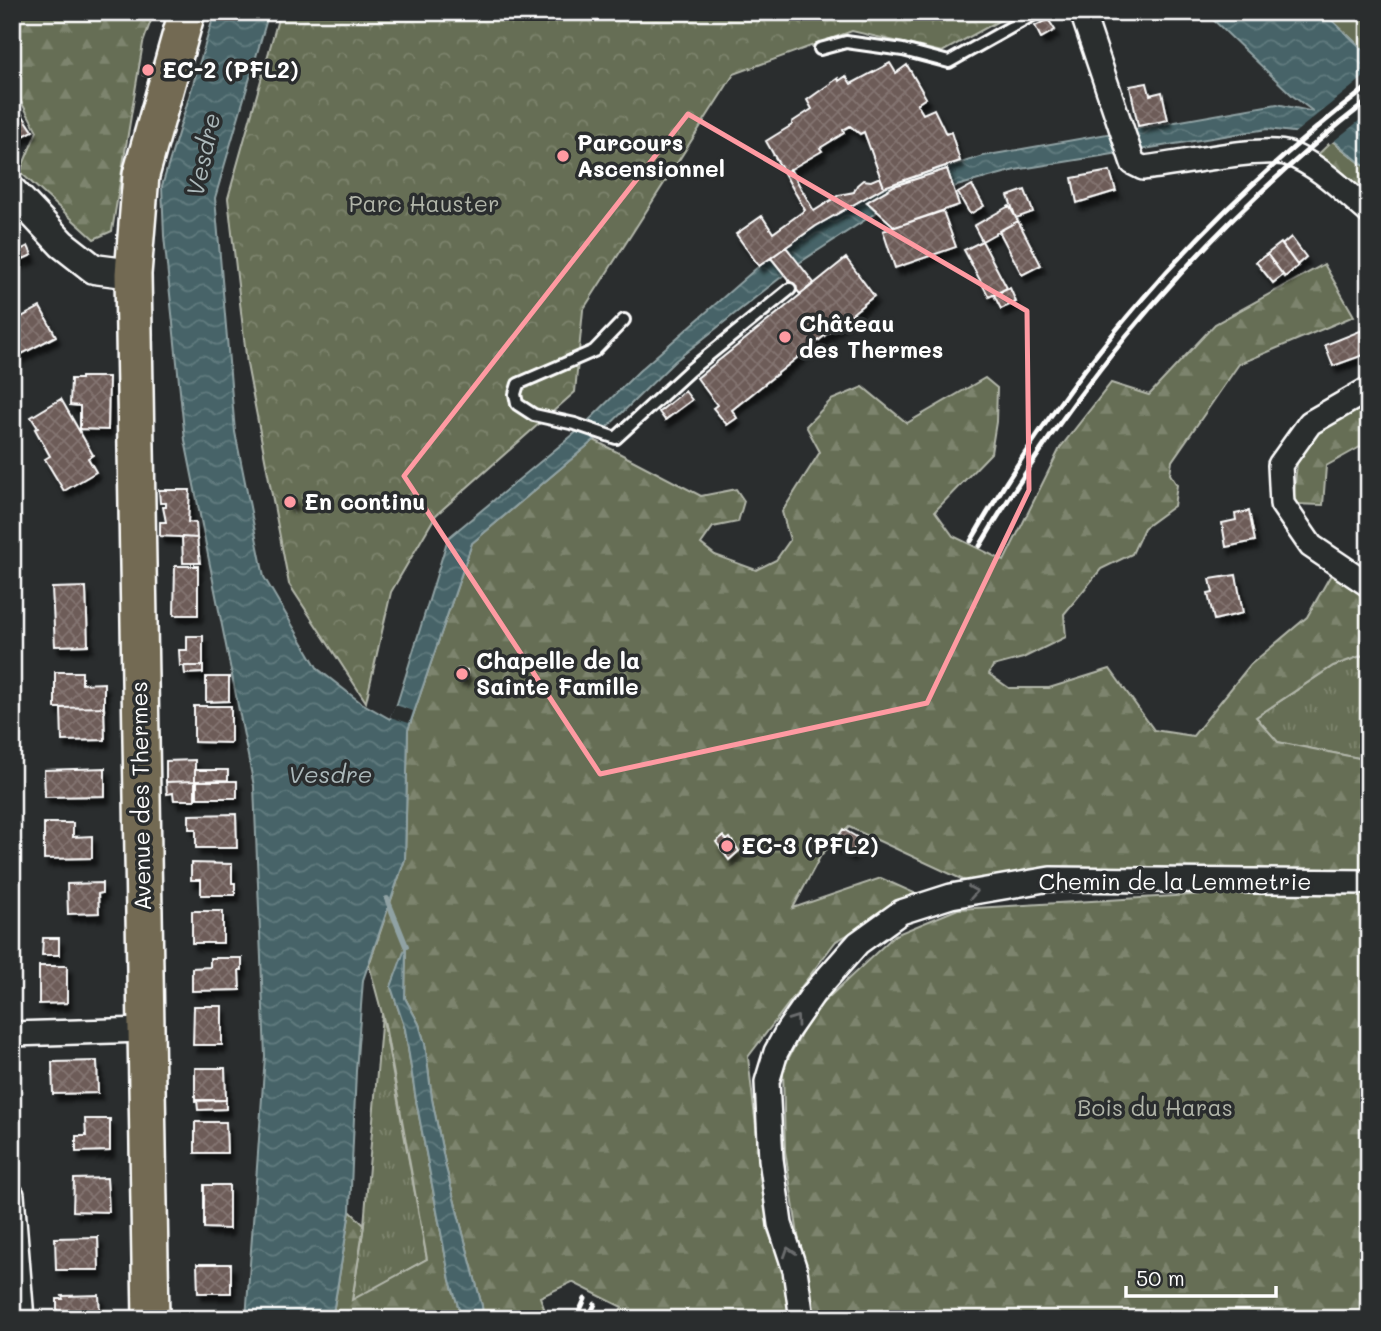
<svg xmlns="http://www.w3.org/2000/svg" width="1381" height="1331" font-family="Mali,sans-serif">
  <defs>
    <pattern id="grass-tufts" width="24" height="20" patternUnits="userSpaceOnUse" patternTransform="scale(1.75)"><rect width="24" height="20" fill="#666e54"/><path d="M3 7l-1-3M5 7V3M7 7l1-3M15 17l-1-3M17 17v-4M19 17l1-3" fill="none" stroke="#7d846e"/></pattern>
    <pattern id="forest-firs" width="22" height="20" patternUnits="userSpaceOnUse" patternTransform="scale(1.75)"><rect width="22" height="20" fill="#666e54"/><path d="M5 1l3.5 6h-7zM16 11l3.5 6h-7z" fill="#7d846e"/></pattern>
    <pattern id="park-crowns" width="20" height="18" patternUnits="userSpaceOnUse" patternTransform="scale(1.75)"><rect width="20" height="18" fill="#666e54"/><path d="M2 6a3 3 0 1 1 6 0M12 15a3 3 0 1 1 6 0" fill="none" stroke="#7d846e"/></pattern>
    <pattern id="water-waves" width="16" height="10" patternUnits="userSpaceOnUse" patternTransform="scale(1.75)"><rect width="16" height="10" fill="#466468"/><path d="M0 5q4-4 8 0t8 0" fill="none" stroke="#627b7f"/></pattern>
    <pattern id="building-cross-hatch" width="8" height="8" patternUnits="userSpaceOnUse" patternTransform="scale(1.75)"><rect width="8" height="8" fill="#6d5b58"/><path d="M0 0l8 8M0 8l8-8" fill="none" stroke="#837471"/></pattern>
    <filter id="shadow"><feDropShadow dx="4" dy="7" stdDeviation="2" flood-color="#0009"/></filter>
  </defs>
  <rect width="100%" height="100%" fill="#2a2d2e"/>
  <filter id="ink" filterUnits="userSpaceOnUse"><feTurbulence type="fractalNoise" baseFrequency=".0143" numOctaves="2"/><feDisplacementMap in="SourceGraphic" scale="14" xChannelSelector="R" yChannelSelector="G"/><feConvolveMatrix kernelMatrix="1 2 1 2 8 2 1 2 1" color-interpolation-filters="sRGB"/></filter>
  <g filter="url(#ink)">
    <path fill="url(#grass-tufts)" stroke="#b2b6aa" stroke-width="2" d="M1323,12h46v43z
      M1369,653v107l-92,-18 -21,-25 77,-51z
      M382,1014l45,245 -75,42 12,-76z"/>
    <path fill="url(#forest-firs)" stroke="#b2b6aa" stroke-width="2" d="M12,12h142l-11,31 -31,188 -18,8 -74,-67 17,-41 -25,-46z
      M1332,141l37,29v44l-63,-48z
      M1324,264l30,52 -115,48 -67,97 -2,13 7,11 -3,21 -30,22 -12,26 -31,15 -37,45 2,23 -43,21 -30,8 -4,8 20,14h40l61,-19 44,61 39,6 57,-71 57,-48 26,-46 36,23v59l-36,13 -77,51 22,25 91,18v114l-397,10 -123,-57 -28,28 -28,53 88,-30 40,18 -85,45 -88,116 20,174 13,32 11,56h-176l6,-12 -50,-25 -32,15 8,22h-65l-1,-13 -36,-138 -14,-69 -7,-55 -6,-20 -14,-26 1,-49 -15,38 14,42 11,71 34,180 12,39h-130l18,-108 14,14 -12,75 75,-41 -42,-234 -16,-60 36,-106 3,-129 64,-187 122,-103 107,56 35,-7 8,12 -6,21 -25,5 -12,17 14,11 41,15 20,-10 14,-20 -8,-28 38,-60 -14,-26 25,-26 32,-13 44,36 78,-45 12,10 -1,34 -5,31 -56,58 18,25 51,25 56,-113 51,-65 38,12 66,-71z
      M1369,391v51l-43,24 -3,39 -30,-1 4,-41 22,-40z
      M1369,891v428h-558l-26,-168 -2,-82 29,-56 83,-78 63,-26 266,-16z"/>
    <path fill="url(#park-crowns)" stroke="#b2b6aa" stroke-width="2" d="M280,12h735l-73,40 -90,-21 -118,43 -151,236 -8,82 -139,123 -45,77 -25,110 -77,-118 -42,-220 -19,-166z"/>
    <path fill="url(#water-waves)" stroke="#90a2a4" stroke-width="2" d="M215,12h54l-54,186 20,234 29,145 54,92 42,33 30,17 7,-15 51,-166 132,-109 59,-58 120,-105 57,-40 68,-39 99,-31 294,-52 37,8 -21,-16 -88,-84h118l46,43v115l-41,-34 -61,-7 -252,41 -62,17 -6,-19c-29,10 -56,17 -81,34l11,10 -78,51 -124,98 -81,79 -122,103 -64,187 -3,129 -42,121 -7,91 -6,140 -18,108h-86l19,-263 -11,-270 -69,-346 -21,-204 -2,-50z
      M406,946l-1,52 14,26 6,20 7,55 14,69 36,138 1,13h-21l-12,-39 -34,-180 -11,-71 -14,-42z"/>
    <path fill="#2a2d2e" d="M1369,73v40l-39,31 -4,-5 -34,-4z
      M395,705l18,6 -4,12 -19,-6z"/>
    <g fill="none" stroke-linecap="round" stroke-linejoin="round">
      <path stroke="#90a2a4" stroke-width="6" d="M387,899l19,47"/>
    </g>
    <path fill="url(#building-cross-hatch)" stroke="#fff" stroke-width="2" filter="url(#shadow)" d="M1048,19l7,11 -14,8 -6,-12z
      M890,63l6,10 11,-8 19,33 -9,6 6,10 11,-5 12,25 5,-2 9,29 -76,26 -20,-55 -4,2 -10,-8 -7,4 1,3 -24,15 2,3 -38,22 -18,-32 26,-16v-3l20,-13 -5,-9 31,-22 1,3 7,-5 5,8z
      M145,64l9,1 -2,12 -9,-2z
      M1147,83l3,12 12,-3 6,28 -30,6 -8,-40z
      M21,113l12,18 -17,9 -4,-6v-20l1,3z
      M790,169l24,42 25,-16 15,-3 3,-7 6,-5 8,1 9,-4 4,10 -68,39 -57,40 -23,-32 26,-18 11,17 32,-23 -21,-37z
      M947,169l12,36 -64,22 -28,-25 27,-16z
      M1110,171l6,20 -39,12 -5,-25z
      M972,185l12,21 -14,8 -12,-21z
      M1025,190l8,22 -17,6 -8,-22z
      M1009,206l9,15 -36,20 -8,-15z
      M943,211l13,36 -61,21 -12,-37z
      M1018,221l23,44 -19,10 -23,-44z
      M1291,237l15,20 -9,8 -15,-20z
      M982,241l25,47 -18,9 -25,-47z
      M1281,243l17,23 -13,11 -18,-23z
      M28,246l4,9 -20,9v-10z
      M786,247l28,36 -14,11 -29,-36z
      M1267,254l16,21 -10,8 -17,-21z
      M846,258l28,38 -142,114 5,8 -10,7 -14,-17 4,-3 -20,-27z
      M1010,288l6,14 -15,7 -7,-14z
      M40,307l16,29 -34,18 -10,-19v-13z
      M1365,329l4,10v14l-36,13 -8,-21z
      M12,337l10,17 -10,6z
      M81,377h28l-1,53 -28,-1v-23l-10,-1 1,-26h10z
      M685,391l7,9 -27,20 -6,-8z
      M61,399l32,56 -5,3 8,14 -32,19 -19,-32 5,-3 -15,-27 3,-1 -7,-11z
      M159,490h31l-2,32 8,1 1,15 -37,-2v-14h6l-3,-15h3v-4h-6z
      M285.5 501a4.5 4.5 0 1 1 9 0a4.5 4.5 0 1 1-9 0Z
      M1249,511l6,30 -29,6 -4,-24 14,-3 -1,-6z
      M182,537l15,1 3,25h-17z
      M175,566h23v49h-24z
      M1236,575l7,38 -29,7 -6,-26 5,-1 -3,-14z
      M86,587l2,58 -33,1 -3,-58z
      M187,636h16v30h-23l-1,-16h8z
      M184,666h19v7l-18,1z
      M458,669l9,1 -1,9 -9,-1z
      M55,672h27v12l22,-1v24l-49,1z
      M206,677h23v24l-23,1z
      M194,706h37v37l-37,-1z
      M104,707l1,33 -43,1 -1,-33z
      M195,760v21l-29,1v-21z
      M105,768v28l-60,1 -1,-27z
      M195,770h33v10l-33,1z
      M195,781v19h-21l-1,-7 -6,1 -1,-12z
      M197,781h40v17h-40z
      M236,814l1,34h-41v-19h-7v-14z
      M44,823h29v14l19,-1v22l-48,1z
      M843,829l17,10 -9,15 -17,-10z
      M723,836l4,4 3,-2 9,13 -10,9 -13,-18z
      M191,863l41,1v19h3v12h-34v-15h-10z
      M102,883v10l-4,1 1,19 -31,1 -1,-30z
      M192,911h31v32h-31z
      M43,938h16v17h-17z
      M210,958h32v12h-3l1,20 -48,1v-23l18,-1z
      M39,966h28v37l-28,1z
      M194,1006h28v39h-29z
      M97,1061l1,32 -45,1 -1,-32z
      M195,1068h30l1,32 -31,1z
      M197,1100h29v9l-28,1z
      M85,1119h25v32l-34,1v-16h10z
      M195,1122h31l1,31h-32z
      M107,1178l2,34 -36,-1 1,-32z
      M204,1185h25v44l-25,-1z
      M98,1237l1,33h-43l-1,-32z
      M197,1264h34v29h-33z
      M99,1295l1,24h-37v-3h-6v-17h6l-1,-3z
      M198,1316h38v3h-38z"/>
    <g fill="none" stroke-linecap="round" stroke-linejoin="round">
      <g stroke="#fff" stroke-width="16">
        <path id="service" d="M820,49l26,-7 57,8 46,12 89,-50
          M624,320l-30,31 -76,33 -3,10 2,10 17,11 41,9 41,14 74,-68 100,-81"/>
      </g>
      <g stroke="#fff" stroke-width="28">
        <path id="minor" d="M1082,12l51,151 10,5c33,-3 121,-23 146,-14 30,11 56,38 80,58
          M1369,389l-59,34 -30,42 2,39 29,42 58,39
          M12,1034l133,-4
          M12,1195l10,124
          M802,1319l-7,-49 -15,-46 -9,-65 -4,-77 9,-30 12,-22 25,-36 45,-51 43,-31 50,-16 99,-17 319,3"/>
      </g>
      <g stroke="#fff" stroke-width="33">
        <path id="tertiary" d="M12,191l50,53 32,25 39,5"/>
      </g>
      <g stroke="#fff" stroke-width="40">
        <path id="primary" d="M151,1319l-18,-1045 8,-99 46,-163"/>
      </g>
      <use href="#service" stroke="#2a2d2e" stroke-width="10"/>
      <use href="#minor" stroke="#2a2d2e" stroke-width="23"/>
      <use href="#tertiary" stroke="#2a2d2e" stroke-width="28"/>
      <use href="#primary" stroke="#736b52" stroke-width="35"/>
      <path stroke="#fff" stroke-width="5" d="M971,541c101,-177 236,-331 398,-455
        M980,546c102,-173 230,-323 389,-446
        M576,1319l9,-20
        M588,1319l7,-15"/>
    </g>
    <defs><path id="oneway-chevron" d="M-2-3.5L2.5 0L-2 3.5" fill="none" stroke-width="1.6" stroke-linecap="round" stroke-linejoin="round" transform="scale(1.75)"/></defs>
    <g stroke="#6a6c6d">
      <use href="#oneway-chevron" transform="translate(973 892) rotate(-10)"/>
      <use href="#oneway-chevron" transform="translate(795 1020) rotate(-55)"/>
      <use href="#oneway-chevron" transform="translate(789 1252) rotate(-108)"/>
    </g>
  </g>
  <path fill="none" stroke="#ff9aa2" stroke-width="5" stroke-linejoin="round" d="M688,114l339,197 2,179 -102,213 -327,71 -196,-298z"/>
  <g fill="#ff9aa2" stroke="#2a2d2e" stroke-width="2.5">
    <circle cx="148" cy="70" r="7"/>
    <circle cx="563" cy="156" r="7"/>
    <circle cx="785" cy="337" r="7"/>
    <circle cx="290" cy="502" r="7"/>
    <circle cx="462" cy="674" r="7"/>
    <circle cx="727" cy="846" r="7"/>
  </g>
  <g text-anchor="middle" stroke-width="7" stroke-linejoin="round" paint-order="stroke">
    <g font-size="23" font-weight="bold" fill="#fff" stroke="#2a2d2e" text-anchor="start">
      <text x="162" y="78">EC-2 (PFL2)</text>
      <text x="577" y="151">Parcours<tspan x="577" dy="26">Ascensionnel</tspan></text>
      <text x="799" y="332">Château<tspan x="799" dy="26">des Thermes</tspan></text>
      <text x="304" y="510">En continu</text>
      <text x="476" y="669">Chapelle de la<tspan x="476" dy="26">Sainte Famille</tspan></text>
      <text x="741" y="854">EC-3 (PFL2)</text>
    </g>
    <g font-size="23" fill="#b2b6aa" stroke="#2a2d2e">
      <text x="424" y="212">Parc Hauster</text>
      <text x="1155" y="1116">Bois du Haras</text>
    </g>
    <g font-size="23" fill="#fff" stroke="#2a2d2e">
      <text transform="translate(141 796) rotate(-91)" y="8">Avenue des Thermes</text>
      <text x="1175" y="890">Chemin de la Lemmetrie</text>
    </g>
    <g font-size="24" font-style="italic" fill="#acb9bb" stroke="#2a2d2e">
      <text transform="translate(204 155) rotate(-78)" y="8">Vesdre</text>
      <text x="330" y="783">Vesdre</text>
    </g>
  </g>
  <rect width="1381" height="1331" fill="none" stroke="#2a2d2e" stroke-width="42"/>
  <rect x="21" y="21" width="1339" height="1289" fill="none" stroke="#fff" stroke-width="2.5" filter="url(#ink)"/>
  <path d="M1126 1286v10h150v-10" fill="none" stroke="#ffffff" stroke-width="3.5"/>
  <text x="1136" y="1286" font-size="21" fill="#ffffff" stroke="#2a2d2e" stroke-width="5" paint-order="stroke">50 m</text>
</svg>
